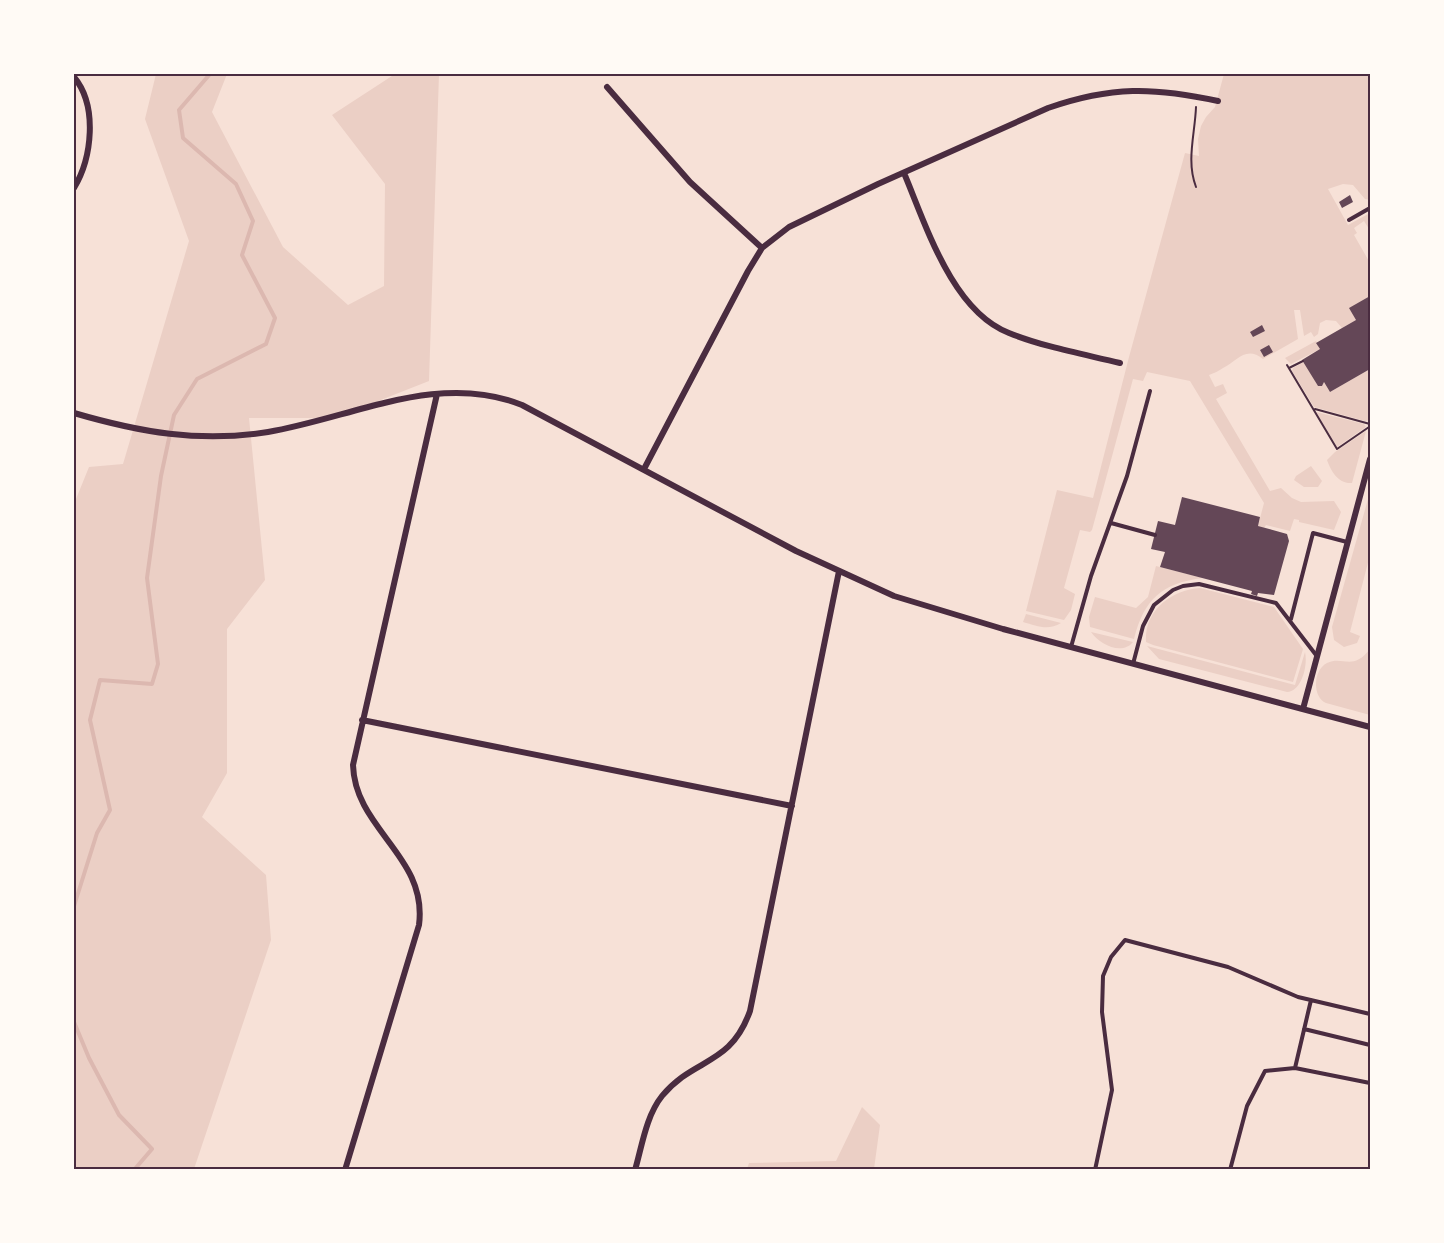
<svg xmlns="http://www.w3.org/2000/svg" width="1444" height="1243" font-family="Poppins,sans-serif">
  <rect width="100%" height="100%" fill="#f7e1d7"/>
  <path fill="#ebcfc5" d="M156,74h71l-15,38 71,135 65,58 36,-19 1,-102 -53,-69 63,-41h44l-10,307 -94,37h-86l16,162 -38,49v144l-25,44 64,58 5,65 -77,229 -120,1v-666l15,-37 34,-3 66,-223 -44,-122z
    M1224,74h146v126l-5,-1 -12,-14 -10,-1 -15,5 20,36 22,-12v15l-1,1 -5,-8 -10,7 3,5 -3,2 16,28v33l-20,12 6,12 -14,8 -6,-7 -10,-1 -6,3 -2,11 -4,3 -3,-5 -7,4 -4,-26h-6l4,29 -35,20c-17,-14 -26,2 -40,9 -4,3 -9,5 -14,7l6,12 8,-3 4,9 -11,6 54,92 11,-3 11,10 9,4 33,-1 7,11 -7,18 -35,-8v-2l-5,-1 -4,12 -24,-6 -2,3 -6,-2 6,-23 -74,-122 -43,-9 -4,9 -10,-2 -41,151 -2,2 -10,-2 -16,58 11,6 -4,16 -7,10 -38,-9 31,-121 36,8 36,-141 56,-204 14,3 -1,-17 3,-13 5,-9 9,-10z
    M1316,341l4,8 -29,15 -6,-6z
    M1302,363h3l13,23h4l2,-4 6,10 40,-23 -1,51 -4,1 -51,-14 -22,-36 1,-3z
    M1316,412l48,12 2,3 -29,20z
    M1366,431l-14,52c-14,1 -21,-12 -25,-23l8,-8z
    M1311,466l11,15 -4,6h-14l-10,-7 2,-4z
    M1370,492v63l-20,77 10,4 -3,7 -13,4 -10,-7 -2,-13z
    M1156,566l47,12c-41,5 -59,21 -69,61l-44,-12 -1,-10 6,-20 41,11 12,-11z
    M1200,588l74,19 29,42 -10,33 -140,-37 -7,-3c-2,-32 26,-52 54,-54z
    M1026,614l35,9c-13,8 -24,3 -38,-1z
    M1091,632l42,10c-11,14 -34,2 -42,-10z
    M1147,646l148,39 10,-33c3,13 -3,39 -18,40l-128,-33z
    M1370,649v66l-44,-12c-14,-6 -13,-33 1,-40 16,-8 25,9 43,-14z
    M862,1107l18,18 -6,44h-127l2,-6 87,-2z"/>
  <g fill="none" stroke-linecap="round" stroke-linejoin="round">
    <path stroke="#dcb8b0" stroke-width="4" d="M74,906l23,-73 13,-23 -20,-90 10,-40 52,4 6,-20 -11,-86 14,-102 13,-61 23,-36 69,-35 9,-26 -33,-63 11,-34 -17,-37 -53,-46 -4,-28 31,-36
      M74,1022l15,36 30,57 33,34 -18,21"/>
  </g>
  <path fill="#644757" d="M1350,195l3,7 -11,6 -3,-6z
    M1370,296v73l-40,23 -6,-10 -2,4h-4l-16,-26 18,-11 -4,-6 40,-23 -7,-12z
    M1262,325l3,6 -12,6 -3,-5z
    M1269,345l4,7 -9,5 -4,-7z
    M1182,497l78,20 -2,9 29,8 2,7 -15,54 -16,-2 -1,3 -6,-2 1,-3 -92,-24 5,-15 -14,-3 7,-28 17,4z"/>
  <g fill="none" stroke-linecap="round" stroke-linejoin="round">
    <path stroke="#4a2c40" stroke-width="2" d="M1196,107c-1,27 -10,54 0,80
      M1287,365l50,84 32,-22
      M1289,368l14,-7
      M1315,409l55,15"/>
    <path stroke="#4a2c40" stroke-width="4" d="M1349,220l21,-12
      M1111,523l44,12
      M1291,619l22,-86 34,9
      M1071,647l20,-71 36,-100 23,-85
      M1133,664l10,-38 11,-21 19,-15 10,-4 16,-2 77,19 40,52
      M1304,1029l66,16
      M1295,1068l16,-68
      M1095,1170l17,-80 -10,-78 1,-36 8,-19 14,-17 103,27 70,30 72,17
      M1230,1170l17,-64 18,-35 30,-3 75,15"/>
    <path stroke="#4a2c40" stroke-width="6" d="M74,77c24,29 18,81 0,111
      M607,87l83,95 72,66
      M904,173c22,52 48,138 105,160 35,14 74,21 111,30
      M74,413c65,19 125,30 194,19 84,-14 170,-61 254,-27l274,146 98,45 109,33 367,98
      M644,469l104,-198 14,-23 27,-21 89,-43 170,-76c63,-22 106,-21 170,-7
      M1303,709l67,-250
      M362,720l430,86
      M345,1170l74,-245c9,-69 -64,-95 -66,-160l84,-371
      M635,1170c7,-24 11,-54 27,-74 32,-39 68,-29 88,-85l89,-440"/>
  </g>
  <rect width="1444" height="1243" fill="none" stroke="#fffaf5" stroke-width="150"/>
  <rect x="75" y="75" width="1294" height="1093" fill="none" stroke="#4a2c40" stroke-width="2"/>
</svg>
